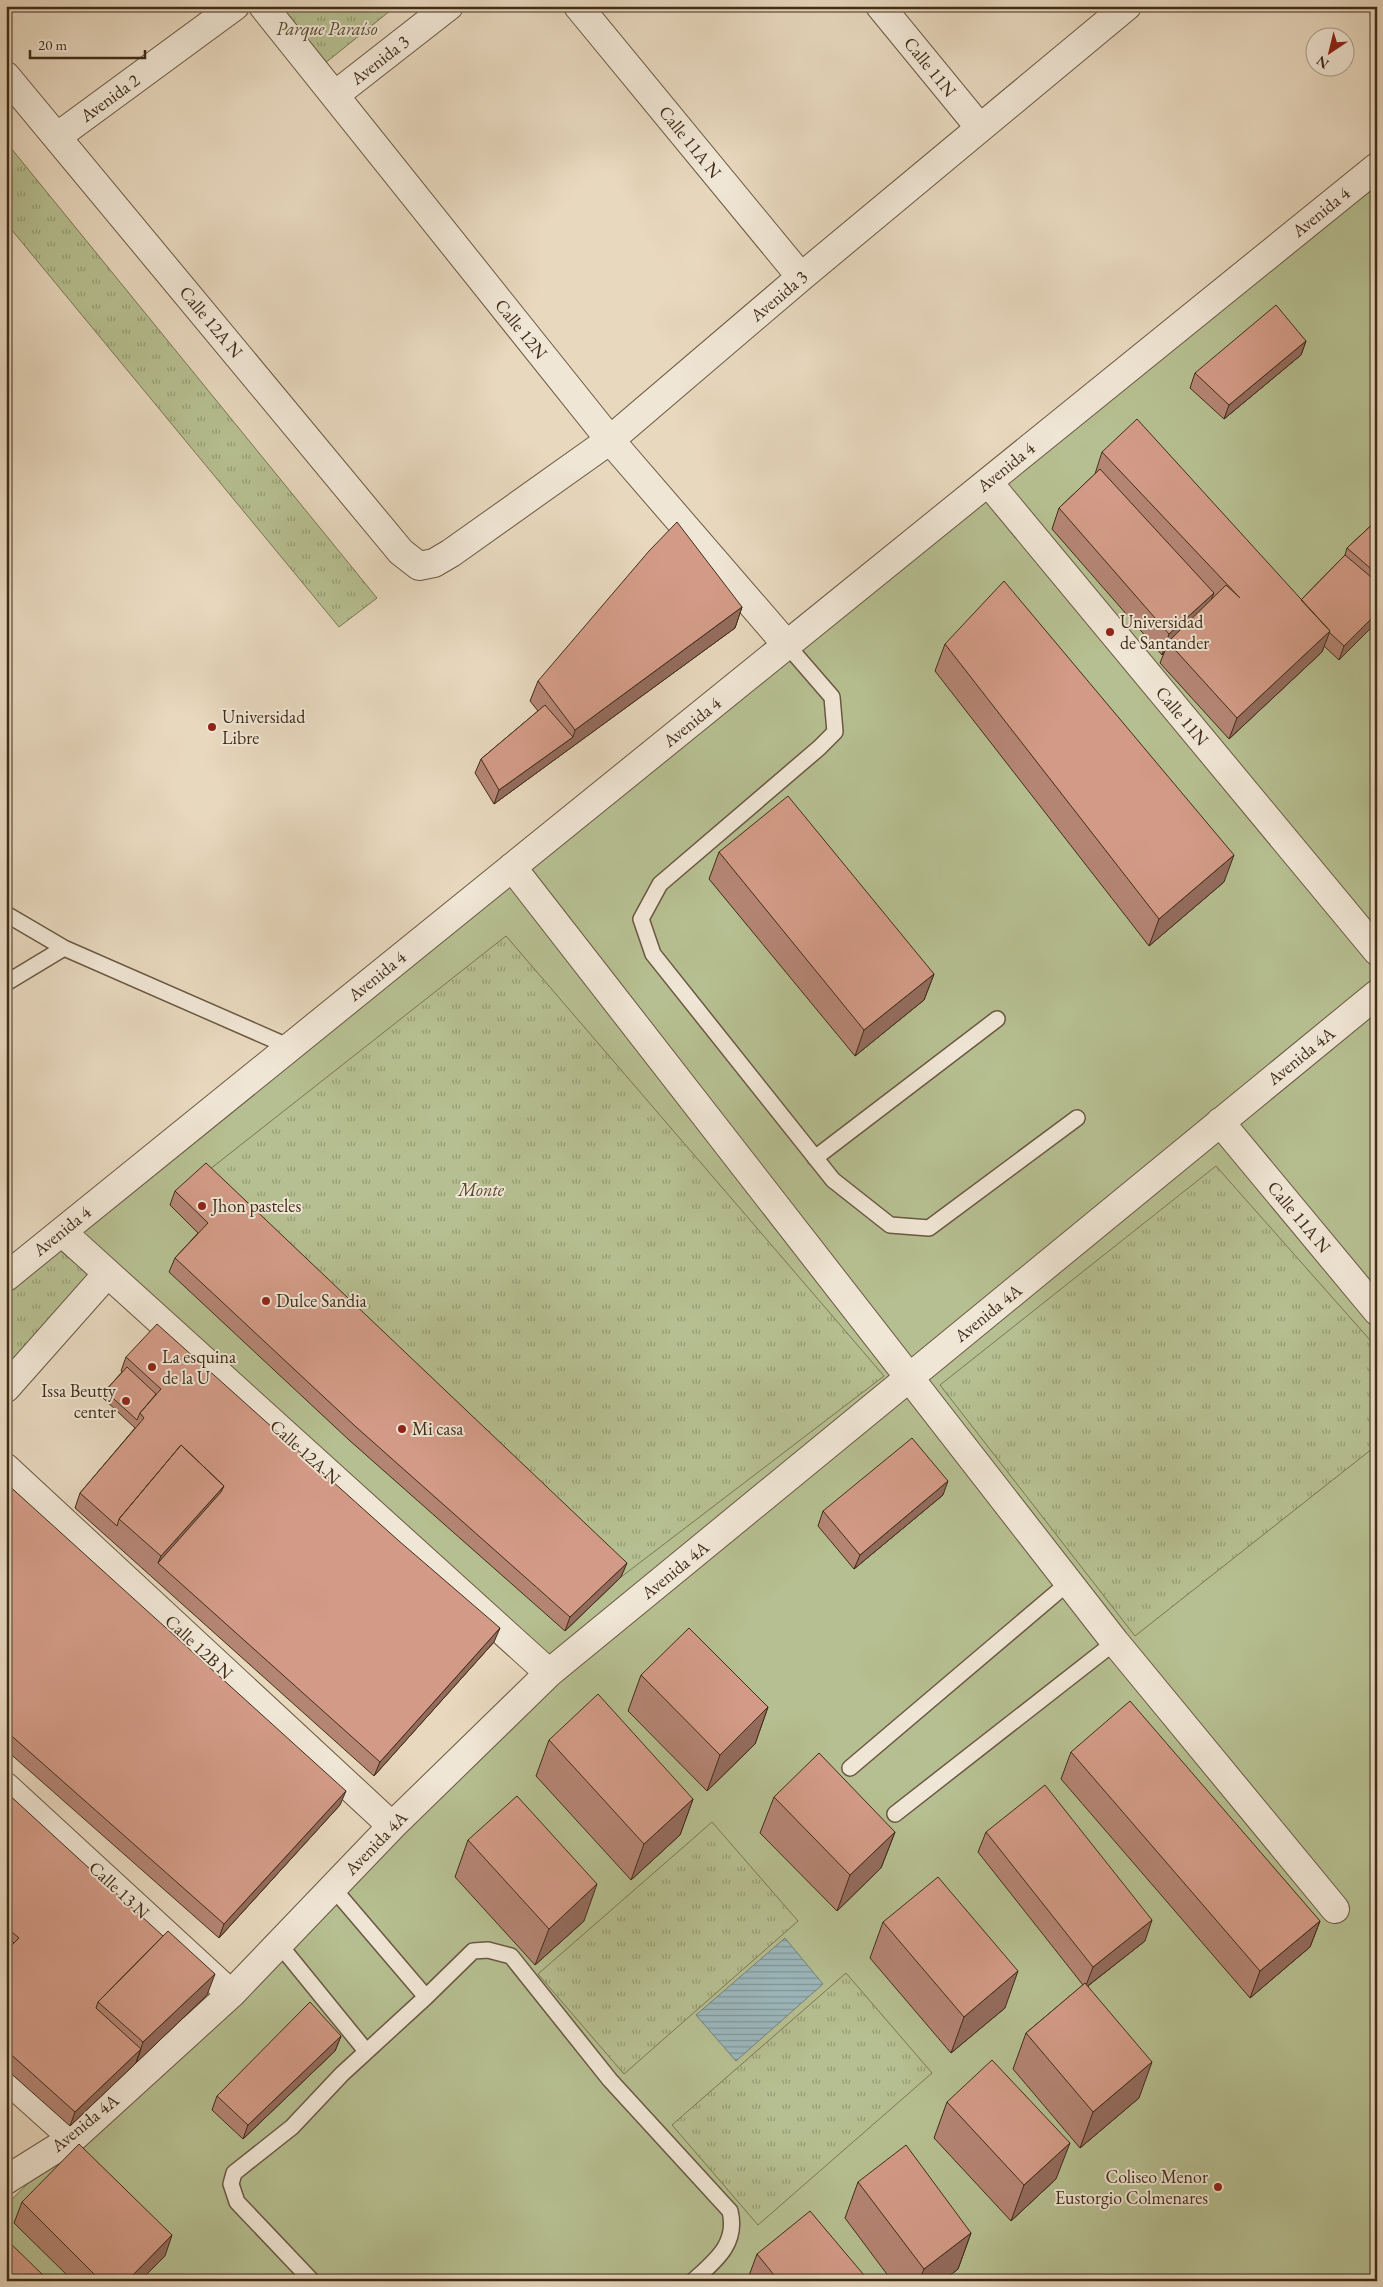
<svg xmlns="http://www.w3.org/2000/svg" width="1383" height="2287" font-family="'EB Garamond',serif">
  <defs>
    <pattern id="park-tufts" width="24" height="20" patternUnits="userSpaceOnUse" patternTransform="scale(1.25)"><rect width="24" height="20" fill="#b6bf91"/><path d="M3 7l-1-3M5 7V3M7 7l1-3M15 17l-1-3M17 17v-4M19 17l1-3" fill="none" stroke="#959c75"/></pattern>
    <pattern id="water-rules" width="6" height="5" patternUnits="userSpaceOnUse" patternTransform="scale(1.25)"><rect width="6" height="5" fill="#9bb7bc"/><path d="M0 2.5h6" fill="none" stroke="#809598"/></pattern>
  </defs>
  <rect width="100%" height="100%" fill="#e8d8be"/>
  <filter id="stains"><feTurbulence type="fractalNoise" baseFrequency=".004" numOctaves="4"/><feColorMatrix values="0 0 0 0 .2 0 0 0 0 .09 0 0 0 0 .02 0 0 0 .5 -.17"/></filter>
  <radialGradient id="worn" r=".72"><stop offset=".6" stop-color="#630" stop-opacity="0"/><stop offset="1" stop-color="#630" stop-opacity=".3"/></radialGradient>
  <path fill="#b6bf91" stroke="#7b7654" d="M1377,157v2124h-1371v-76l543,-532 -487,-441z"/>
  <path fill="url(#park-tufts)" stroke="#7b7654" d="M278,6h118l-72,58z
    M6,142l371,456 -38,29 -333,-404z
    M506,936l378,440 -263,201 -421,-400z
    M1216,1166l161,182v97l-242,191 -195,-251z
    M59,1250l32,26 -85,96v-79z
    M712,1822l86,99 -174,153 -86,-100z
    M846,1973l86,100 -174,152 -86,-100z"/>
  <path fill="url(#water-rules)" stroke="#77807a" d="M785,1938l38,46 -87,77 -40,-46z"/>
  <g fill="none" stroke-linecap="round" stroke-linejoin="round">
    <g stroke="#6a5842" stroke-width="18">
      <path id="lane" d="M787,645l45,52 3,35 -16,16 -159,136 -19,35 12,35 180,226 57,45 39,3 148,-110
        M6,914l58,34 226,99
        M6,983l58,-35
        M815,1158l182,-139
        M850,1768l218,-185
        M895,1814l220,-172
        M333,1888l93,109
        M279,1944l87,107
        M312,2281l-75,-79 -6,-18 3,-11 58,-46 50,-53 84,-77 47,-46 15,-1 23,6 99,124 120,131c8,33 -15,50 -37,70"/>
    </g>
    <g stroke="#6a5842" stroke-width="30">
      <path id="street" d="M263,6l347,434 177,205
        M578,6l223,271
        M880,6l100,122
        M6,76l395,476 18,14 15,-3 17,-10 159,-113 191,-163 326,-271
        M335,95l114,-89
        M58,136l177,-130
        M988,482l389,469
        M512,867l603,775 220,267
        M1220,1122l157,189
        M62,1232l487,441
        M6,1277l1371,-1110
        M6,1388l101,-114
        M6,1468l386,358
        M6,1787l225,207
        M6,2078l67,60
        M6,2180l67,-42 158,-144 161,-168 157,-153 828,-679"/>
    </g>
    <use href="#lane" stroke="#f0e6d5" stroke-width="15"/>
    <use href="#street" stroke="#f0e6d5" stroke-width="28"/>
  </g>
  <path fill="#b58574" stroke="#402d18" d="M1306,341l-5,14 -77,64 -34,-31 5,-15z
    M1102,452l199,148 44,-45 2,-7 30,-28v102l-38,38 -15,-14 -2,6 -93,87 -69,-76 4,-10 -2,2 -110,-126 7,-21 36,-34z
    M742,607l-7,21 -241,176 -19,-31 6,-14 57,-48 -8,-10 8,-20z
    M945,644l279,238 -75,64 -214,-275z
    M719,852l215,122 -10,26 -69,56 -146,-177z
    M175,1191l446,386 -56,54 -216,-191 -180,-168 6,-14 23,-25 -28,-28z
    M126,1357l368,285 -120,134 -299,-268 5,-15 55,-65 -32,-30 2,-7 17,-19 -1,-1z
    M6,1483l334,322 -121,133 -213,-188z
    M943,1495l-89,74 -36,-43 5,-15z
    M641,1675l127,32 -13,37 -48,47 -79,-80z
    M549,1740l144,59 -13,36 -49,45 -95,-104z
    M1071,1752l249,169 -10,26 -60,51 -189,-219z
    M6,1792l201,203 -137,131 -64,-57z
    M774,1797l121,35 -14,36 -44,43 -77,-78z
    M986,1832l159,109 -57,45 51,112 -59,50 -67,-79 13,-36 57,-48 -105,-133z
    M468,1840l116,81 -49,44 -80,-88z
    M883,1922l122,86 -54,45 -81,-95z
    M341,2036l-6,15 -92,88 -31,-29 5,-14z
    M947,2102l109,77 -45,42 -77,-83z
    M858,2182l113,51 -13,36 -15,12h-51l-47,-63z
    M22,2202l143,54 -25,25h-67l-59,-58z
    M757,2254l112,27h-122z"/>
  <path fill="#946c5e" stroke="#402d18" d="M1306,341l-5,14 -77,64 5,-14z
    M1214,593l-8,20 -38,29 -4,11 -2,2 7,-21z
    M742,607l-7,21 -241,176 5,-14 74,-53 2,-7z
    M1377,613v9l-38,38 5,-14z
    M1330,631l-8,21 -93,87 8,-21z
    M1234,855l-10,27 -75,64 10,-27z
    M934,974l-10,26 -69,56 9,-26z
    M948,1481l-5,14 -89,74 6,-14z
    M224,1486l-8,21 -58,56 3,-7z
    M627,1563l-6,14 -56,54 5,-14z
    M500,1628l-6,14 -120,134 6,-14z
    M768,1707l-13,37 -48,47 13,-36z
    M346,1791l-6,14 -121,133 5,-14z
    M693,1799l-13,36 -49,45 13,-36z
    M895,1832l-14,36 -44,43 13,-36z
    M597,1884l-13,37 -49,44 14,-36z
    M1152,1920l-7,21 -60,47 8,-21z
    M1320,1921l-10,26 -60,51 10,-27z
    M1018,1971l-13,37 -54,45 13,-36z
    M215,1974l-8,21 -71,68 7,-21z
    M341,2036l-6,15 -92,88 5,-14z
    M141,2049l-5,14 -66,63 5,-14z
    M1152,2062l-13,36 -59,50 13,-36z
    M11,2105l-5,12v-8z
    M1070,2143l-14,36 -45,42 13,-36z
    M971,2233l-13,36 -15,12h-24l5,-12z
    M172,2235l-7,21 -25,25h-13z"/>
  <path fill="#d39b87" stroke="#402d18" d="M1276,305l30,36 -77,64 -34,-32z
    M1137,419l193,212 -93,87 -69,-76 58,-57 14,13 -138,-146z
    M1100,469l114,124 -45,41 -110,-126z
    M1377,520v54l-30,-26z
    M677,522l65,85 -167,123 -37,-49 111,-130z
    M1345,555l32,27v31l-33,33 -15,-14 1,-1 -29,-31z
    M1004,581l230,274 -75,64 -214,-275z
    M545,705l28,32 -74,53 -18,-31z
    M788,796l146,178 -70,56 -145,-178z
    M206,1163l421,400 -57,54 -215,-191 -180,-168 33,-35 -33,-32z
    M157,1324l242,217 101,87 -120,134 -222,-199 63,-71 3,-6 -43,-41 -62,74 -2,7 -37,-33 64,-75 -4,-5 21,-24 -35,-32z
    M127,1367l29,27 -16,19 -3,7 -32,-29z
    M912,1438l36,43 -88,74 -37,-44z
    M181,1445l43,41 -63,70 -42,-37z
    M6,1483l340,308 -122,133 -218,-193z
    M689,1628l79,79 -48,48 -79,-80z
    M598,1694l95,105 -49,45 -95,-104z
    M1130,1701l190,220 -60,50 -189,-219z
    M819,1753l76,79 -45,43 -76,-78z
    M1045,1785l107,135 -59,47 -107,-135z
    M6,1792l157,144 -65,66 -2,6 45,41 -66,63 -69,-62v-99l13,-13 -13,-11z
    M517,1796l80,88 -48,45 -81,-89z
    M938,1877l80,94 -54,46 -81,-95z
    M168,1931l47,43 -72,68 -45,-40z
    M6,1936l8,7 -8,8z
    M1085,1983l67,79 -59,50 -67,-79z
    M310,2002l31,34 -93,89 -31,-29z
    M992,2060l78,83 -46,42 -77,-83z
    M6,2101l5,4 -5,4z
    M79,2144l93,91 -45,46h-26l-79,-79z
    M906,2145l65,88 -47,36 -66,-87z
    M810,2211l59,70h-90l-22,-27z
    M6,2239l43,42h-43z
    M710,2276l3,5h-10z"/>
  <g fill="#8f2418" stroke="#f0e6d5" stroke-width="2">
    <circle cx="1110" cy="632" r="5"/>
    <circle cx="212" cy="727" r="5"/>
    <circle cx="202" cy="1206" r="5"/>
    <circle cx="266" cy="1301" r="5"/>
    <circle cx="152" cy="1367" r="5"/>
    <circle cx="126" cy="1401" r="5"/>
    <circle cx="402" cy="1429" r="5"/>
    <circle cx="1218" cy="2187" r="5"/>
  </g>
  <g text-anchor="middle" stroke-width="4" stroke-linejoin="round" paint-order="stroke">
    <g font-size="18" font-style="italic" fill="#584a30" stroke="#f0e6d5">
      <text x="327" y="35">Parque Paraíso</text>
      <text x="481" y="1196">Monte</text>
    </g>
    <g font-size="18" fill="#402d18" stroke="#f0e6d5">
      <text transform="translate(380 60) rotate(-38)" y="6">Avenida 3</text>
      <text transform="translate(930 67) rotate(51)" y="6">Calle 11N</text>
      <text transform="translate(110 98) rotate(-36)" y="6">Avenida 2</text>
      <text transform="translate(690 142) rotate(51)" y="6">Calle 11A N</text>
      <text transform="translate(1321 212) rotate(-39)" y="6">Avenida 4</text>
      <text transform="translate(779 296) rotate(-40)" y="6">Avenida 3</text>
      <text transform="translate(211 322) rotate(50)" y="6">Calle 12A N</text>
      <text transform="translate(521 329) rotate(51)" y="6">Calle 12N</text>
      <text transform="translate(1006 467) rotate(-39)" y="6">Avenida 4</text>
      <text transform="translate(1182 716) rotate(50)" y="6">Calle 11N</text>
      <text transform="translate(692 722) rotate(-39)" y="6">Avenida 4</text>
      <text transform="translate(377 976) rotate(-39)" y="6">Avenida 4</text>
      <text transform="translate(1301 1056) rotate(-39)" y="6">Avenida 4A</text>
      <text transform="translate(1299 1217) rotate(50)" y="6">Calle 11A N</text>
      <text transform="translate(62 1231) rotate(-39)" y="6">Avenida 4</text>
      <text transform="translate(988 1313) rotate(-39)" y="6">Avenida 4A</text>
      <text transform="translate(305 1452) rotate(42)" y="6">Calle 12A N</text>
      <text transform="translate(675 1570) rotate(-39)" y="6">Avenida 4A</text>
      <text transform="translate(199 1647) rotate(43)" y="6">Calle 12B N</text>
      <text transform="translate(376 1843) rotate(-46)" y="6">Avenida 4A</text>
      <text transform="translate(119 1890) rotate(43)" y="6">Calle 13 N</text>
      <text transform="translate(85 2123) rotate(-39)" y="6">Avenida 4A</text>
    </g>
    <g font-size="18" fill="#402d18" stroke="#f0e6d5" text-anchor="start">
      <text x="1120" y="628">Universidad<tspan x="1120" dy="21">de Santander</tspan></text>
      <text x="222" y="723">Universidad<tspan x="222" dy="21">Libre</tspan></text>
      <text x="212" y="1212">Jhon pasteles</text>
      <text x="276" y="1307">Dulce Sandia</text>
      <text x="162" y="1363">La esquina<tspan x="162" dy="21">de la U</tspan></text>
      <text x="116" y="1397" text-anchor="end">Issa Beutty<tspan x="116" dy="21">center</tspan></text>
      <text x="412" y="1435">Mi casa</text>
      <text x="1208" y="2183" text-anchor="end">Coliseo Menor<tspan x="1208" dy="21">Eustorgio Colmenares</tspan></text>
    </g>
  </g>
  <rect width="1383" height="2287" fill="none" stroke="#e8d8be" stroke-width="25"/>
  <rect x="8" y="8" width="1368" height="2272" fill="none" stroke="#402d18" stroke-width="2.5"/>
  <rect x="12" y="12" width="1358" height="2262" fill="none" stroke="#402d18"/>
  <g transform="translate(1330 52) rotate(215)"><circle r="24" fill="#f0e6d5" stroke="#aa9c89"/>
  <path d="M0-4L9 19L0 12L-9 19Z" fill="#8f2418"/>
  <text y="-8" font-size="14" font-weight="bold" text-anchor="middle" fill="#402d18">N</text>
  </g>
  <path d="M30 50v8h115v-8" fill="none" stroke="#402d18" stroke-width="2.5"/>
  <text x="38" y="50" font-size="15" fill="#402d18" stroke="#f0e6d5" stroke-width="4" paint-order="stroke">20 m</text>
  <rect width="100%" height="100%" filter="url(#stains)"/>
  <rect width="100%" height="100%" fill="url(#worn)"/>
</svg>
